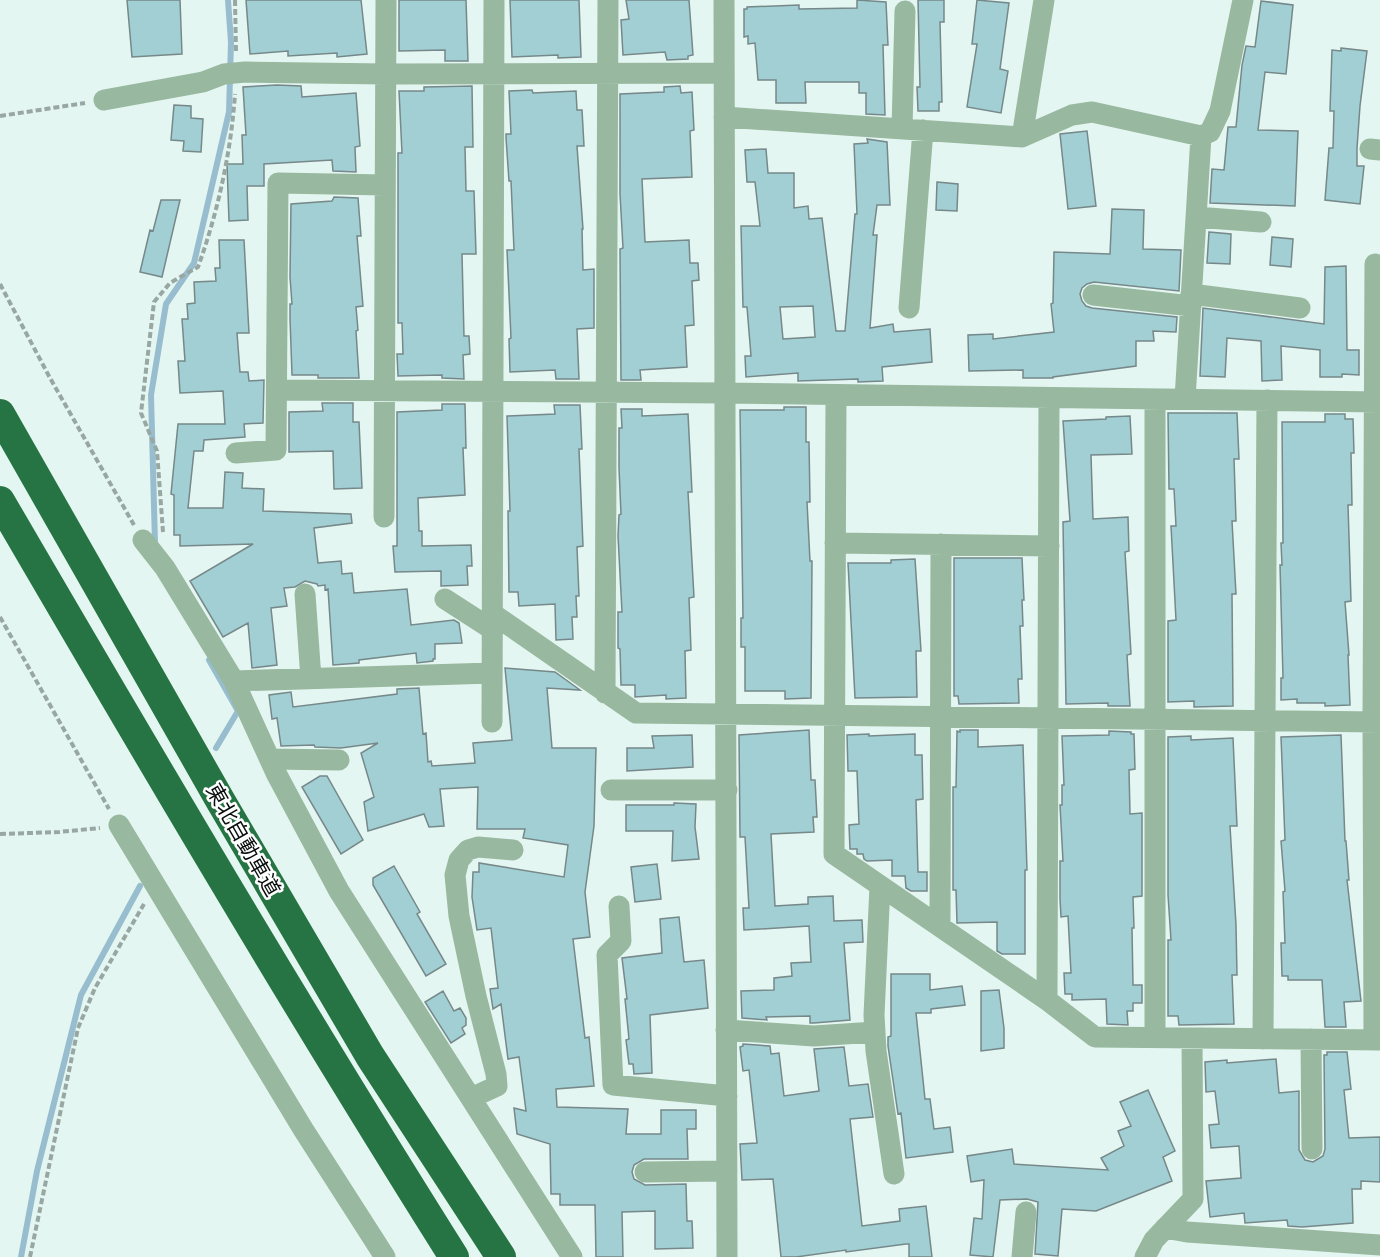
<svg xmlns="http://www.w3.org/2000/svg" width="1380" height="1257" font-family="'Asap Condensed','Noto Sans JP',sans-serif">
  <rect width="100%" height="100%" fill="#e4f6f1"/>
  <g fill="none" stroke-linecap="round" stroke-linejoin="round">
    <path stroke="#97bdcf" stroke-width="6" d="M155,543l-4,-148 15,-91 28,-41 35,-151 2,-70 -3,-42
      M209,660l29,51 -22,37
      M21,1257l16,-86 44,-176 59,-109"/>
  </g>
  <path fill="#a1cfd3" stroke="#768889" stroke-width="1.5" fill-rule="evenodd" d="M127,0h53l2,54 -50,3z
    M246,0h115l6,54 -30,3v-4l-49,3v-5l-38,3z
    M399,0h67l2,61h-23v-11l-46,1z
    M510,0h69l2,57 -23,1v-3l-46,2z
    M626,0h63l4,55 -5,1v3l-21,1 -2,-8 -42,3 -2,-35 8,-1z
    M857,0l29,2 2,43h-5l2,70 -19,-1v-21h-7v-11h-54l1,21h-30v-23h-18l-3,-37 -7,1v-8l-4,1v-28h3v-2l52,-2v4l58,-1z
    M918,0h26v22h-4l2,80h-3v9h-21l-1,-24h3z
    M977,0l32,3 -9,66 8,2 -7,42 -34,-6 10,-63h-5z
    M1261,1l32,4 -7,69 -21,-2 -7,58 40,1 -3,75 -85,-3 2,-34 12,1 4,-43h8l6,-62 4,-19 9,1z
    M1341,48l26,3 -7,55 -3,42v18h7l-4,38 -35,-4 4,-52h4l1,-37h-4l2,-61 9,1z
    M277,85l24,1 1,11 54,-4 4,53 -5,1 1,25 -23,-1 -1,-11 -68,4v22h-17l1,34 -19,1 -2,-57h16l-1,-29h4l-3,-48z
    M472,86l1,61h-8l1,44h8l2,63h-14l2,82h5l1,18 -7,1 1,24 -22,-1v-3l-44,1 -1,-22h6l-1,-31h-4v-170h4l-3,-62h25v-4z
    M680,86l1,7 11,-1 2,38 -4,1 2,46 -50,2 3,63 44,-2 1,23h8l1,17 -7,1 2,44 -9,1 2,41 -47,3 1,10h-20l-1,-131 3,-1 -3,-54v-100l44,-2v-5z
    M532,90l1,3 43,-2 1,19h5l2,36h-7l6,83h-1l1,41 11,-1v59l-17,1 2,50h-23l-1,-9 -45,2 -1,-33 2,-1 -4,-88h7l-3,-69h-2l-3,-43v-4h5l-2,-43z
    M174,105l17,1v12l12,1 -2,33 -18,-1 1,-10 -13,-1z
    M1087,131l9,75 -28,3 -8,-75z
    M867,139l20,3 3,63h-13l-4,30h4l-7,93 23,-4 1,8 36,-3 2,33 -50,5 1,14 -25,1v-3l-60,2v-8l-52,4 -1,-21h6l-4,-49h-4l-2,-81h19l-5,-44h-8l-2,-32 21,-1 2,24h26v35l14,-2 1,13 13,-1 14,113h9l10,-117h2l-3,-70 14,-1zM813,306l2,31 -32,2 -3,-32z
    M937,182l21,2 -1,27 -21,-1z
    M334,197l24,1 3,38h-4l6,70 -7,1 2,23 -2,1 3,47h-41v-3h-26l-2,-57v-14h2l-2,-27 1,-73 41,-3z
    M161,200h19l-18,77 -22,-5 10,-42 3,1z
    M1112,209l32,1 -1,39 38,1 -2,41 -85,-9 -7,2 -5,4 -2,6 2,7 4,5 6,2 85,9 -1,15 -23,-1 1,10h-18v25l-83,11v1h-30v-8l-54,1 -1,-36 25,-1v5l61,-7 -3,-28 2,-1 1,-51 56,2z
    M1209,232l22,2 -1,30 -23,-1z
    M1272,237l21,2 -2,28 -21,-2z
    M219,240h25l5,93h-12l3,39h8l1,9 15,-1 -1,43 -19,1 1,13 -41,3 -1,11h-9l-6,57h35l2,-36 18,1 -1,15 22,1 -1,22 88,3 1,9 -38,5 4,35 23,-2 1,13 10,-1 2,20 53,-4 4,36 43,-5 5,3 3,20 -27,1v15h-2v2l-16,2 -1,-10 -57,7v3l-26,2 -5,-76 -3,1v-5l-7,1 -1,-2 -12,-3 -10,6 -11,1 3,18 -16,2 6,57 -25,3 -4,-45 -25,14 -33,-56 63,-37 -73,2v-11h-6v-40l-3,-1 7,-70h47l-2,-33 -43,2 -2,-32h7l-3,-42h6l-1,-15 8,-1 -1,-21 22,-1 -1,-13h5z
    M1346,266l1,84h12v25l-17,-1v3h-22v-27l-39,-4 1,34 -20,1 -1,-40 -34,-3 -2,39 -25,-1 3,-68 121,16 1,-57z
    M322,403h31v19h6l3,66 -28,1 -1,-38 -44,1v-40l34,-1z
    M442,404h23l1,44h-3l2,47 -47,3 1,33h3v15l49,-1 1,21h-5l1,19 -27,1v-15l-46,1 -2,-26h4v-134l45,-2z
    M554,405h26l2,44h-3l4,97 -6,1 2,49h-3l1,21h-5l1,22 -17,1 -1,-36 -36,2 -1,-14h-9l-1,-81h2l-3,-95 48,-2z
    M784,407h22v35h3l1,60h-3l3,59h2l-1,137 -26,1v-8h-40v-44h-4v-29h2l-3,-208h44z
    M621,409h21v7l46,-2 4,78h-4l6,105 -5,1 2,52 -6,1 1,47 -20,1v-4l-31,2v-12h-14l-1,-36 -2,-1v-36h4l-4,-76 1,-21 2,-1 -2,-46v-40h3z
    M1168,413h69l2,46h-5l2,62h-4l4,73h-4l1,112 -39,1v-6l-26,1v-81l8,-1 -5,-94h5l-2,-37h-5z
    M1325,414h20v5h8l1,34h-3l1,52h-4l3,96 -6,1 4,53h-1l2,50 -25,1v-3h-28v-4l-16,1v-22h2l-3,-113h2l-1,-22h2l-1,-121h43z
    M1130,416l2,38 -41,1 2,64 35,-2 1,34 -4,1 6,102 -4,1 3,51h-22v-3l-42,1 -3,-182 7,-1 -7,-100 43,-2v-2z
    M954,558h68l2,42h-2l1,26h-3l2,53h-4l1,24 -60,1 -1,-8h-4z
    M915,559l6,92h-5l1,46 -62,1 -7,-135h43v-3z
    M505,668l50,4 25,18 -33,-2 5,60h44l-2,78 -9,66 5,45 -17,2 12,99 4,-1 5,49 -38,3 1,18 71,2 -2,25h35v-24h35v19h-9l1,30h-44l-10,6 -2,7 2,7 11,6 41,-1 1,37h5l1,27 -38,1v-38l-33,1 1,45h-27l-1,-52h-35v-11h-9l-1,-50 -33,-10 -3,-26 12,3 -7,-54 -11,2 -7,-55 -8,5 -3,-20 8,-1 -7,-60 -14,2 -5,-33 1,-25h6v-9l85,14 4,-32 -45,-7 2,-9h-48l1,-42 -38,2 4,37 -15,1 -5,-13 -56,17 -4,-29 10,-5 -13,-44 17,-10 -37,5 -26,-1 -1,-2 -33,1 -4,-28 -5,1 -3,-24 22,-3 2,15 104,-13v-5l22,-1 4,46 3,-1 2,29 3,-1 1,5 43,-3 -2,-20 39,-3z
    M809,730l2,50h4l2,37h-4l1,15 -43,2 4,72 33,-2v-7l25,-1 1,25 28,-1 1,22 -19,1 6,77 -36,3h-4v-7l-44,1 1,3 -25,-2 -1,-27 33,-1v-12l18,-2 -1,-13 20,-1 -2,-36 -65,4 -1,-22h6l-4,-71h-5l-1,-102z
    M960,730h18v17l45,-2 4,125h-2v84h-23l-5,-3v-29l-40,1 -1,-33h-3v-103h3l1,-56 3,1z
    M1109,731l22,1v2h3l1,35 -6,1 1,44 12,-1v83l-9,1 1,31h-2l1,57h9v18h-9v8h-6l1,14 -21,-1 -1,-25 -34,1v-6h-7l-1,-21h7l-3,-57 -7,1 -1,-18v-38h3l-3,-56h2v-20h2l-2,-49 47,-1z
    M869,734v2l46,-2v21h7l1,44 -7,1 2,72h9v19h-16l-5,-3 -1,-12h-13v-16l-25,1 -3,-2 -1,-5h-6v-5h-7l-1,-24 10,-1 -2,-53h-9l-1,-36z
    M692,735l1,32 -66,4v-23h27l-2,-12z
    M1341,735l4,106h1l3,39h-2l14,121 -17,1 2,25h-21l-3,-47h-34v-4h-6l-1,-33h4l-2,-51 2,-1 -4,-50 4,-1 -4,-103z
    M1191,736v4l42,-2 4,88h-7l6,99 1,50h-5l2,49 -55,1 -1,-9h-10v-76h3l-3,-45v-158z
    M320,776h7l36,64 -22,14 -39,-67z
    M674,803l22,1 -1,23 4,32 -27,2 1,-30h-47v-26h48z
    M657,864l4,35 -26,3 -4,-35z
    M394,866l26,46 -3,2 29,50 -20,12 -53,-91v-7z
    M679,917l5,45 20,-2 4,48 -58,7 2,58 -18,1 -1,-10h-4l-3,-24 3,-1 -4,-40h2l-5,-41 40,-5 -2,-34z
    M891,974h39v16l32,-4 3,19 -34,4v4h-15l9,86h5l4,30 16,-2 3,25 -47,6 -5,-45 -3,1 -10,-68v-9l3,-1z
    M999,990l5,38v20l-23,3v-60z
    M443,991l11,20 6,-3 6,10v7l-4,3 3,6 -14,9 -26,-41z
    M743,1044l27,2 1,8 8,-1 5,43 35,-5 -5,-42 30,-2 5,39 19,-2 5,33 -23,2 12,107 38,-5 -1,-12 27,-3 6,51h-23v-13h-3l-60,8v-2l-50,7h-15l-8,-78 -31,1 -2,-36 17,-1 -8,-73 -6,1 -3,-24 3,-1z
    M1327,1052h20l4,37 -7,1 5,48 31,-1v45l-19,-1v8h-9l1,34 -51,4 -14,-1 -1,-6 -42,3 -1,-10 -34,4 -4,-36 35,-3 -2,-32 -28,2 -2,-23 10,-1 -4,-33 -9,1 -1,-30 22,-2v3l49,-4 3,34 20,-2v59l6,10 8,2 10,-6 2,-7 -1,-94h3z
    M1148,1090l27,61 -12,6 9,24 -76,30 -34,-2 -4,47 -23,-2 3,-52 -11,-3 -27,1 -7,57 -23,-2 4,-37 8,1 2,-39 -13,2 -4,-26 45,-7 2,15 94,6 -7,-12 23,-12 -6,-15 13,-5 -11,-24z"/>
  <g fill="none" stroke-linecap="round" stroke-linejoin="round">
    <path stroke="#99a7a3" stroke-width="4" stroke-dasharray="6 3" stroke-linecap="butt" d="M235,0l1,53
      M0,116l85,-13
      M0,284l50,94 84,147
      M163,532l-6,-81 -16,-38 13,-111 16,-19 28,-16c20,-55 33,-115 37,-173
      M0,617l109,192
      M0,834l59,-2 41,-4
      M30,1257l48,-229 17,-40 49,-84"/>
    <path stroke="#98b8a0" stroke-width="21" d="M724,0l3,1257
      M104,100l99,-18 21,-8 21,-2 141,2 337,-1
      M724,117l298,20 50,-22 20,-3 109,24 9,-4 10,-21 23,-111
      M902,129l3,-118
      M1022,137l22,-137
      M1370,149l10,1
      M1196,217l65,5
      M1191,294l109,14
      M1093,295l98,11
      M909,308l14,-178
      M277,390l447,3 656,9
      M836,395l-2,459 213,146 48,37 285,3
      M1185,399l16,-263
      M236,453l40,-3 2,-267 107,2
      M384,517l2,-517
      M143,540l22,28 69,113 42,92 63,118 233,366
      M835,543l214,3
      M305,594l6,85
      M445,599l48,31
      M493,614l143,99 744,9
      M234,681l258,-8
      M605,693l3,-693
      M492,722l2,-722
      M270,759l69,1
      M611,790h116
      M119,825l184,304 82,128
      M880,886l-6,129 2,36 18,123
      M619,906l2,35 -14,14 6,130 114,11
      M940,926l1,-382
      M1047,1000l2,-602
      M726,1030l88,6 61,-4
      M1155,1037v-638
      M1263,1039l4,-639
      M1311,1039l1,110
      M1374,1040l-1,-318 2,-458
      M471,1098l26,-12 -1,-12 -20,-78 -17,-80 -4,-41 4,-15 9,-10 10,-3 35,3
      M645,1172l82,-1
      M1165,1228l22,4 193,13
      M1022,1257l4,-45
      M1145,1257l9,-17 39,-41 -1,-161"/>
    <path stroke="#267443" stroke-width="30" d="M0,414l220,386 150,256 131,201
      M0,501c148,254 297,507 454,756"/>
  </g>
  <g text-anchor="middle" stroke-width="5" stroke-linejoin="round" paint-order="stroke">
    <g font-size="21" fill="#080e0c" stroke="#fff">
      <text transform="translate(243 840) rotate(60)" y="7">東北自動車道</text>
    </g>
  </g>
</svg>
